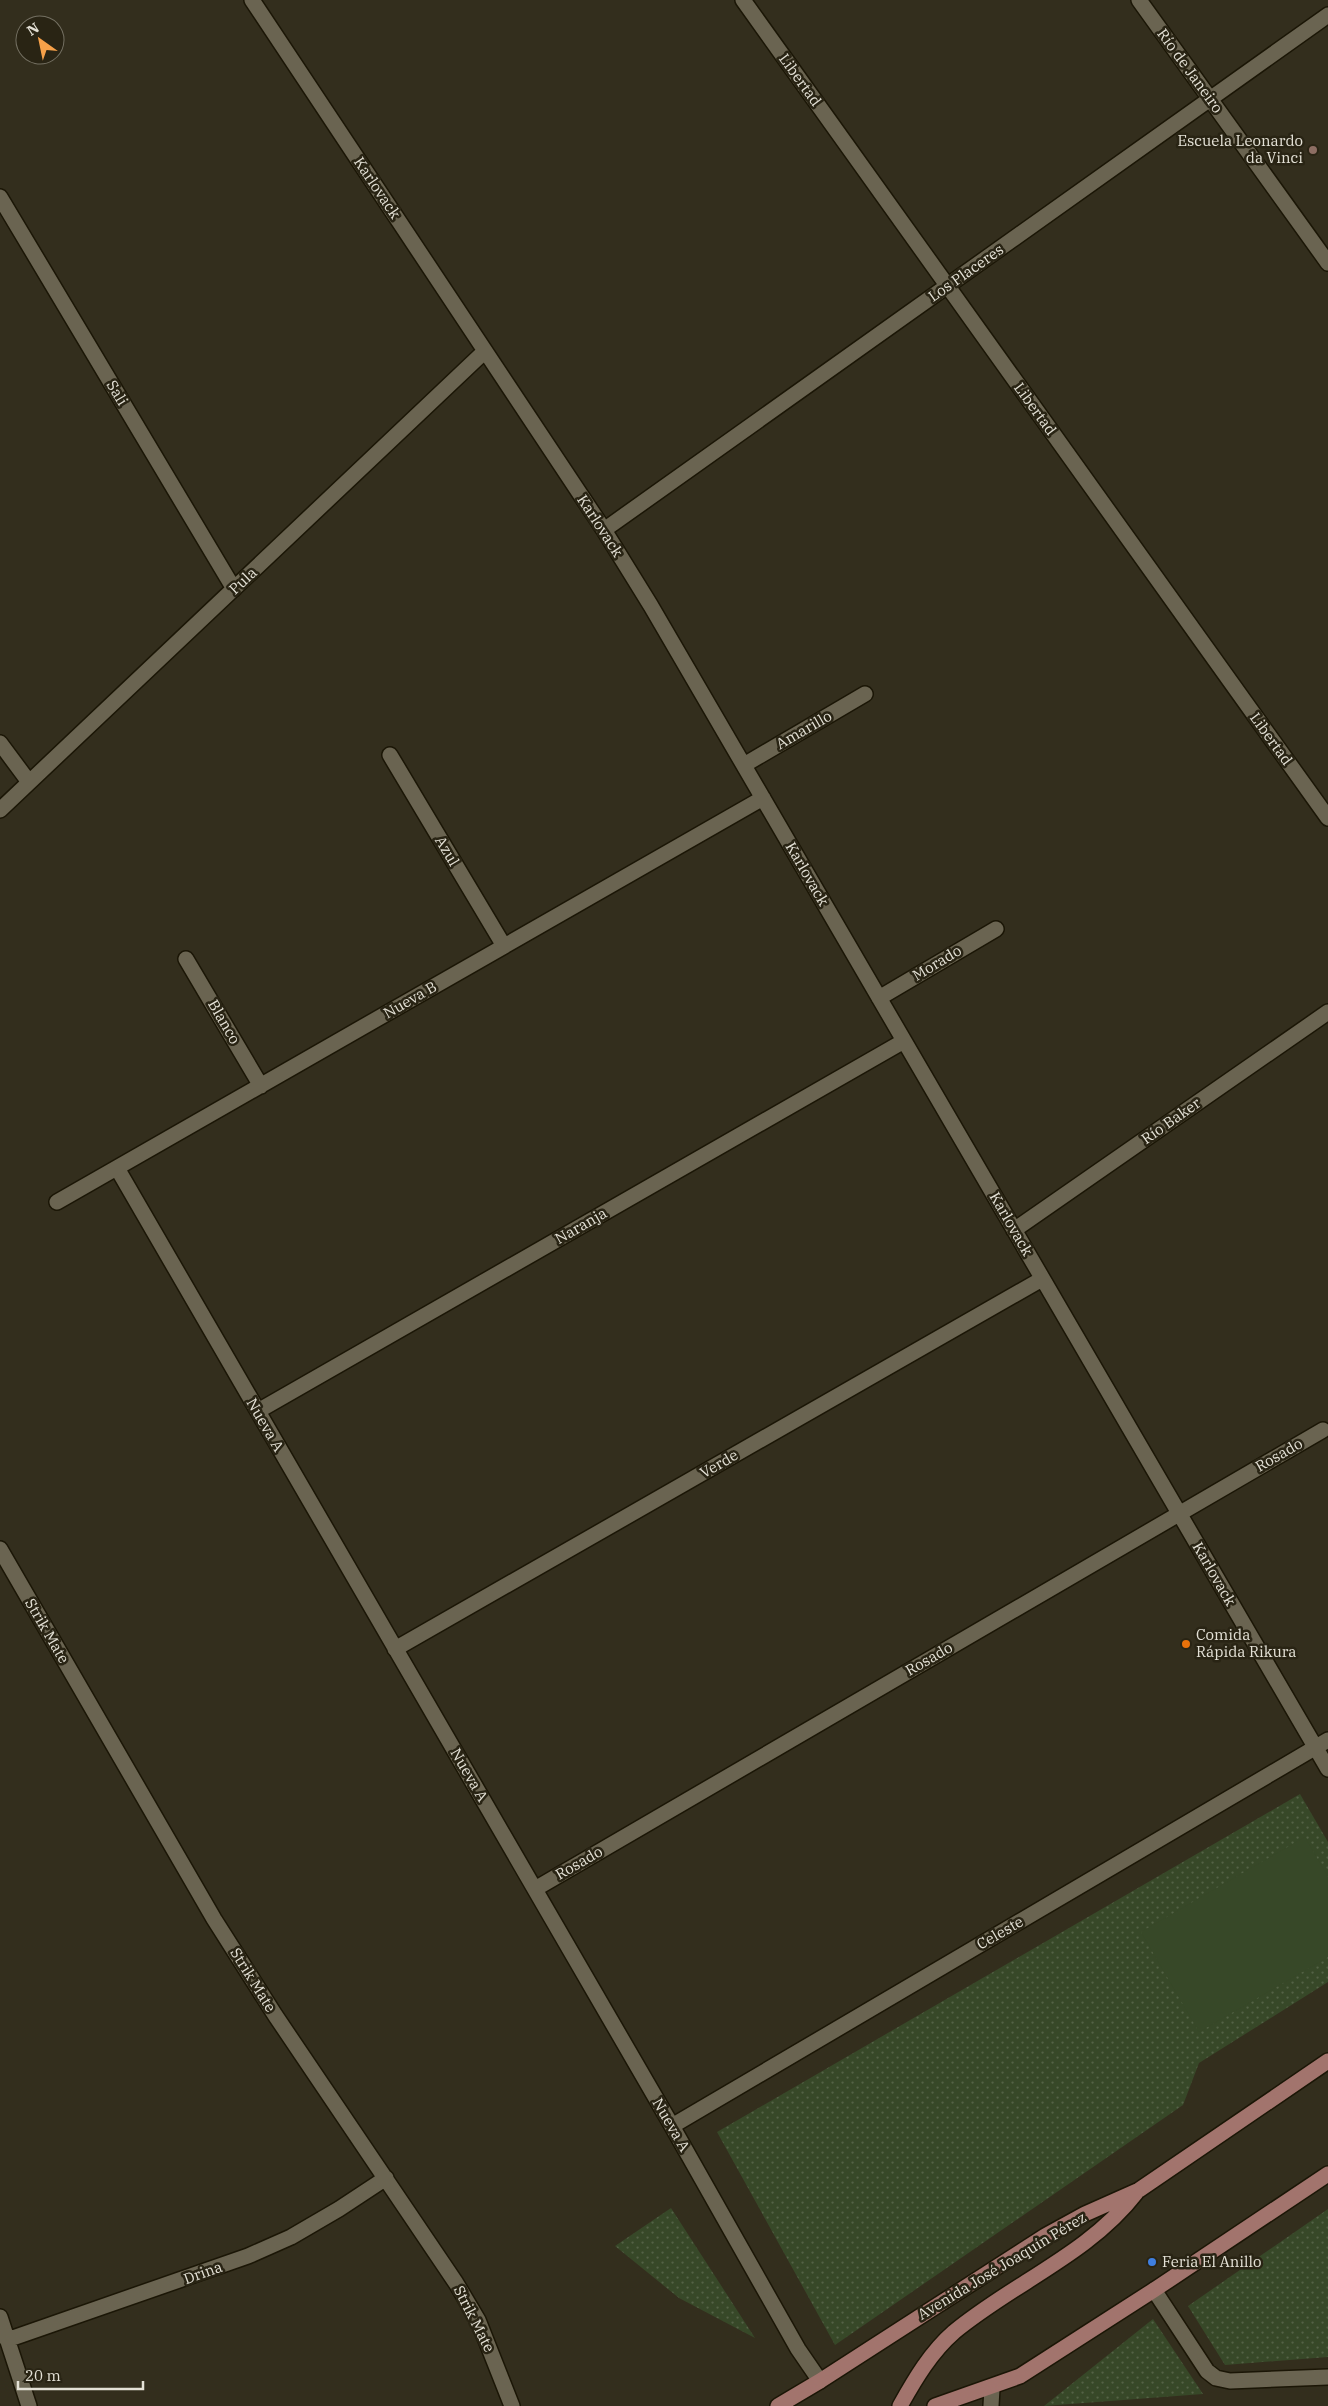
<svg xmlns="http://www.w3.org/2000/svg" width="1328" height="2406" font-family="'IBM Plex Serif',serif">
  <defs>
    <pattern id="grass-dots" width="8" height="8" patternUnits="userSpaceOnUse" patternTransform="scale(1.25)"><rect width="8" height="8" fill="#374828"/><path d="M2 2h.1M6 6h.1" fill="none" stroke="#546246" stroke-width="1.8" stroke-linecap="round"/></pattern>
  </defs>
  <rect width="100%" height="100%" fill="#332e1d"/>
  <path fill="url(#grass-dots)" d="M1300,1794l28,48v140l-129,81 -16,42 -348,240 -118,-213z
    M671,2208l84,130 -76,-40 -64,-52z
    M1328,2209v148l-103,8 -37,-59z
    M1153,2319l50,75 -159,12z"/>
  <path fill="#374828" d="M1305,1837l23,40v80l-129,75 -58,-100z"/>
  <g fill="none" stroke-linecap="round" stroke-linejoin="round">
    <g stroke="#1b1606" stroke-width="18">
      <path id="minor" d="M252,0l352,530 47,76 677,1163
        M743,0l585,818
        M1139,0l189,263
        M0,197l234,392
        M604,530l724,-515
        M0,743l29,39
        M390,755l114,191
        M744,765l121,-71
        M0,810l485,-459
        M186,959l75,127
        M879,998l117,-69
        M117,1168l555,958 126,223 22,32
        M57,1202l706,-404
        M1014,1230l314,-218
        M258,1411l646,-370
        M0,1549l214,370 61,96 181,268 22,37 34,86
        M395,1649l647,-370
        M535,1889l788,-459
        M672,2126l656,-386
        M1154,2290l53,81 9,7 14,3 98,-4
        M0,2317l29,89
        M7,2340l241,-84 43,-19 48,-28 47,-31"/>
    </g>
    <g stroke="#1b1606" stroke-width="18">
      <path id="tertiary" d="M991,2406l1,-18"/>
    </g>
    <g stroke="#1b1606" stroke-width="18">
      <path id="primary" d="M778,2406l42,-25 225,-145 40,-22 54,-24 189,-129
        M900,2406c15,-27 31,-54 54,-74 59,-49 135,-78 182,-139
        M935,2406l85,-30 134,-86 174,-116"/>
    </g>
    <use href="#minor" stroke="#6a6451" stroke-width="15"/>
    <use href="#tertiary" stroke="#6a6451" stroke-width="15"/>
    <use href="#primary" stroke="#a2746d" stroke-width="15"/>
  </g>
  <circle fill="#8d6e63" stroke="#292414" stroke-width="2" cx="1313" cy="150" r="5"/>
  <circle fill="#e8710a" stroke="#292414" stroke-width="2" cx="1186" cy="1644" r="5"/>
  <circle fill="#3f7fe0" stroke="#292414" stroke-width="2" cx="1152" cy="2262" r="5"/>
  <g text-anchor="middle" stroke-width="5" stroke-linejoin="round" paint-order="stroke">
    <g font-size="15" fill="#e4e1d6" stroke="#292414">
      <text transform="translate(1190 71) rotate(54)" y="5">Río de Janeiro</text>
      <text transform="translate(800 80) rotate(54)" y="5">Libertad</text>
      <text transform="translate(377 188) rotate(56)" y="5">Karlovack</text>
      <text transform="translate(966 273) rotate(-35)" y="5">Los Placeres</text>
      <text transform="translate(117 393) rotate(59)" y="5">Sali</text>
      <text transform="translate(1035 409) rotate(54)" y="5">Libertad</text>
      <text transform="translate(600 526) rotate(57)" y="5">Karlovack</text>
      <text transform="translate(243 581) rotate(-43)" y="5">Pula</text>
      <text transform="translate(804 730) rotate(-30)" y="5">Amarillo</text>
      <text transform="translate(1271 739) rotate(54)" y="5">Libertad</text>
      <text transform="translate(447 851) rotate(59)" y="5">Azul</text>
      <text transform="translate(807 874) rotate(60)" y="5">Karlovack</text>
      <text transform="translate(937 963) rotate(-31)" y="5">Morado</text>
      <text transform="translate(410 1000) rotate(-30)" y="5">Nueva B</text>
      <text transform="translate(224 1022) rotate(60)" y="5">Blanco</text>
      <text transform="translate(1171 1121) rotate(-35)" y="5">Río Baker</text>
      <text transform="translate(1011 1224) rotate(60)" y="5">Karlovack</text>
      <text transform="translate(581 1226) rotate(-30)" y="5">Naranja</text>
      <text transform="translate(265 1425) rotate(60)" y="5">Nueva A</text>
      <text transform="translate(1279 1455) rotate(-30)" y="5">Rosado</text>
      <text transform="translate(719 1464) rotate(-30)" y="5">Verde</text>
      <text transform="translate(1214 1574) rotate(60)" y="5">Karlovack</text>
      <text transform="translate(47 1631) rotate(60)" y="5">Strik Mate</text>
      <text transform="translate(929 1659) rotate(-30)" y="5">Rosado</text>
      <text transform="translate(469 1775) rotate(60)" y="5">Nueva A</text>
      <text transform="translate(579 1863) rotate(-30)" y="5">Rosado</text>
      <text transform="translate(1000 1933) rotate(-30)" y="5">Celeste</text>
      <text transform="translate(253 1980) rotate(58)" y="5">Strik Mate</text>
      <text transform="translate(671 2125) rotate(60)" y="5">Nueva A</text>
      <text transform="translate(1002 2266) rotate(-31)" y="5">Avenida José Joaquín Pérez</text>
      <text transform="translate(203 2273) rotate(-20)" y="5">Drina</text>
      <text transform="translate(474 2319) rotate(63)" y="5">Strik Mate</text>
    </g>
    <g font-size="15" fill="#e4e1d6" stroke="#292414" text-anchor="start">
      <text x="1303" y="146" text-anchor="end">Escuela Leonardo<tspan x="1303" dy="17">da Vinci</tspan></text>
      <text x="1196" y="1640">Comida<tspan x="1196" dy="17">Rápida Rikura</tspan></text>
      <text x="1162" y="2267">Feria El Anillo</text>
    </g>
  </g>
  <g transform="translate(40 40) rotate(327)"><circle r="24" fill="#292414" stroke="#747062"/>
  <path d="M0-4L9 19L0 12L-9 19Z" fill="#f7a149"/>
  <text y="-8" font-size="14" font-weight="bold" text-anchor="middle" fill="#e4e1d6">N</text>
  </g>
  <path d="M18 2381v8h125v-8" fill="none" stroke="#e4e1d6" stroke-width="2.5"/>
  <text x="25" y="2381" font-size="15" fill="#e4e1d6" stroke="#292414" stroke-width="4" paint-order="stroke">20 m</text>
</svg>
